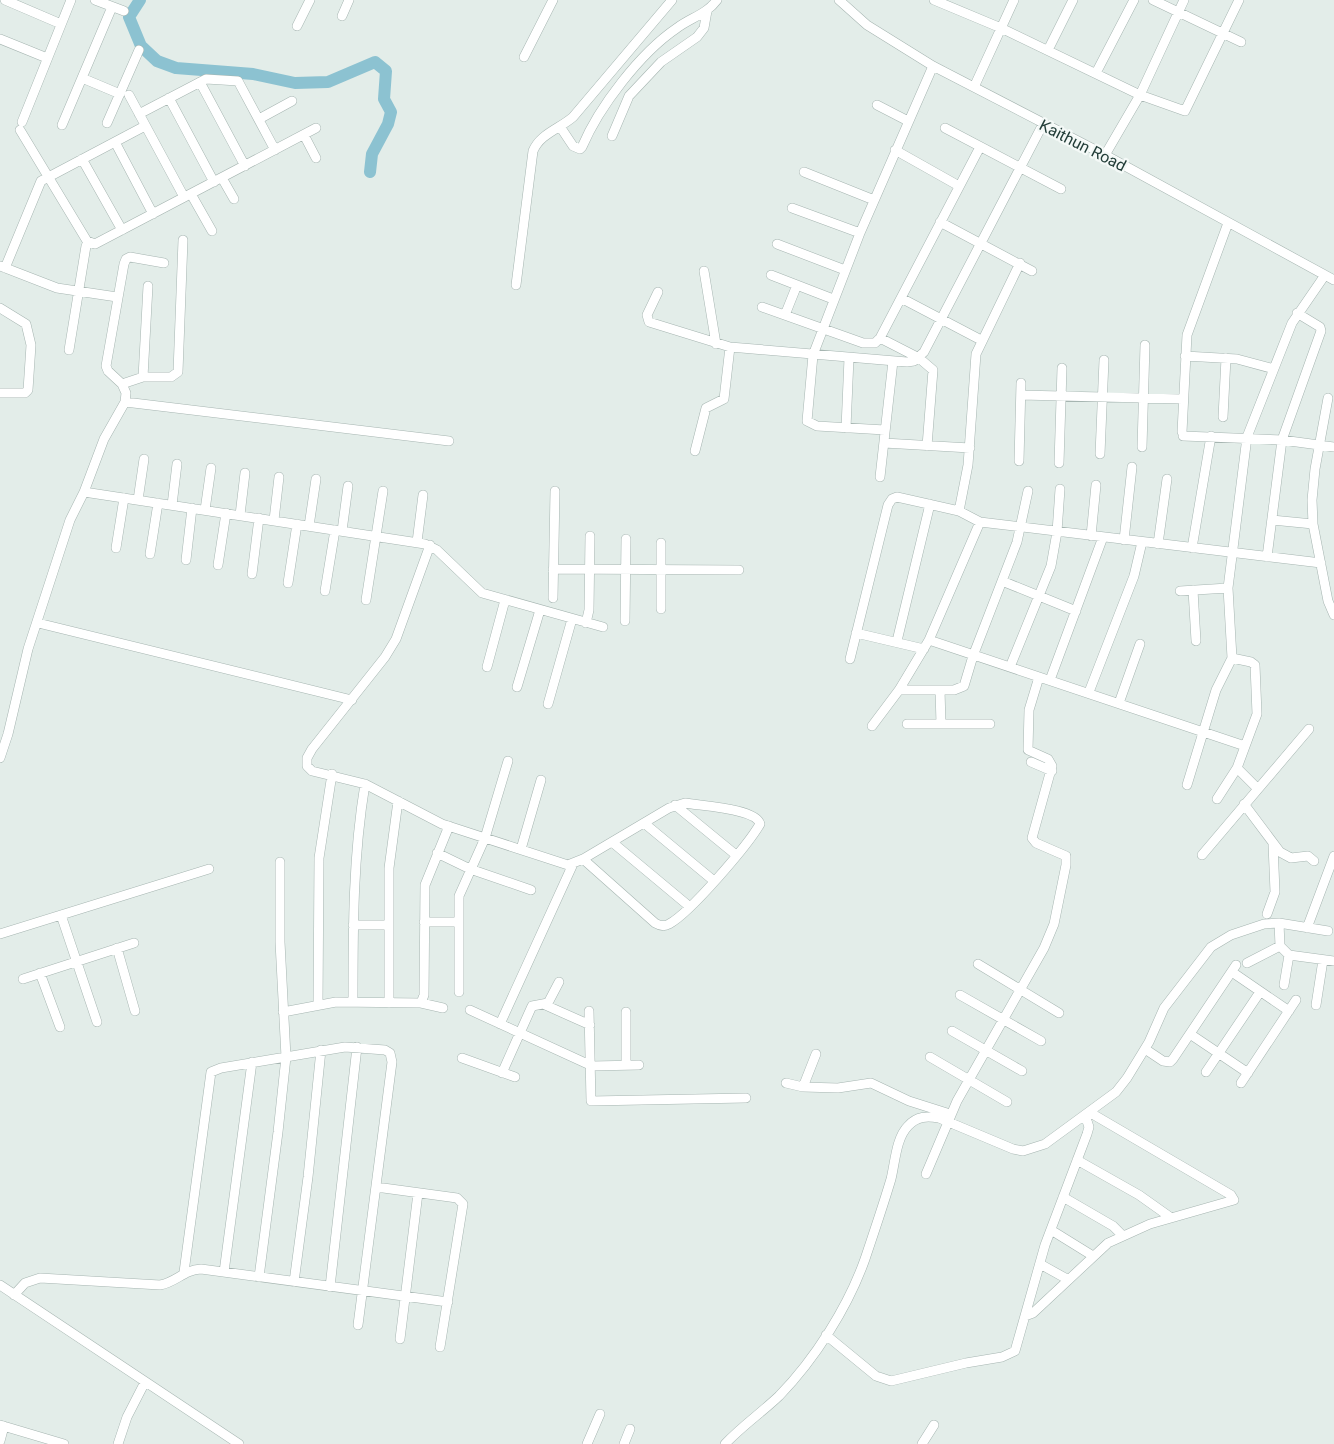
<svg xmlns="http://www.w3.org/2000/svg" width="1334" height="1444" font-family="Roboto,sans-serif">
  <rect width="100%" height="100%" fill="#e3ede9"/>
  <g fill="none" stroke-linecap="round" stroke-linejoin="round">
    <path stroke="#8cc2d1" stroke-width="12" d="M140,0l-11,17 12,29 16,15 19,7 77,6 42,9 33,-1 47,-20 11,9 -2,28 7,13 -3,12 -16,30 -2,18"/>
    <g stroke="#a6b5b1" stroke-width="10">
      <path id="minor" d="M5,0l56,24
        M95,0l29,11
        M839,0l28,25 66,41 172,89 229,125
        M934,0l67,28 139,67 45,16 54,-111
        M1153,0l88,42
        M342,16l7,-16
        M297,26l13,-26
        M0,39l47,19
        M1048,50l25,-50
        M524,57l29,-57
        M1096,73l38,-73
        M82,78l38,16
        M200,82l45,84
        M975,85l39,-85
        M129,95l55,102
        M169,98l45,84
        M877,105l31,16
        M139,114l67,-35 32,2 37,69
        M259,119l33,-18
        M22,122l49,-122
        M107,123l32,-73
        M62,125l50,-118
        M561,128l12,18 7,3 2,-2c17,-40 58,-94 95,-119 13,-10 30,-14 40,-28
        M945,128l116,61
        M20,130l67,111 8,3 221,-116
        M304,135l12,23
        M612,136l17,-40 32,-34 36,-25 7,-9 3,-17
        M115,142l38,72
        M895,150l64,36
        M1105,155l35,-60 44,-95
        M82,159l40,71
        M804,172l70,28
        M222,178l12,21
        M191,194l21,37
        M792,208l68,25
        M940,222l92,49
        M777,244l68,26
        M0,266l57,22 60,9
        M5,268l36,-87 104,-55
        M704,271l12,73
        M771,275l62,24
        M516,285l17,-134c7,-17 26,-22 40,-34l99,-117
        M658,292l-11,23 2,7 81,25 177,15 7,-1 10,-9 119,-228
        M901,298l80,42
        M762,307l101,36h12l5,-5 100,-191
        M0,308l26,16 5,21 -3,45 -3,3h-25
        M785,315l12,-30
        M880,338l39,20 14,12 -6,76
        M69,350l17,-104
        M1185,356l52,3 37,10
        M143,377l5,-91
        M122,384l21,-7h28l7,-5 5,-132
        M1021,395l162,4
        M1328,398l-13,71 -3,31 1,24 15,77 6,14
        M125,402l324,39
        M1223,417l3,-59
        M846,428l3,-70
        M885,430l-68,-4 -10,-5 6,-66 47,-122 73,-167
        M1182,432l5,-97 41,-112
        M1183,436l99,4 52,7
        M884,443l86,5
        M1142,447l3,-102
        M695,451l11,-43 18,-9 6,-52
        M1100,454l4,-94
        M1019,461l2,-78
        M1059,463l3,-95
        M880,477l13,-116
        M84,492l341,52 12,6 45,43 121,34
        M138,500l6,-41
        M172,505l5,-41
        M205,510l6,-42
        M959,511l9,-46 8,-111 44,-91
        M240,515l5,-42
        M274,520l5,-43
        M1272,520l41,4
        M309,526l7,-47
        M342,531l6,-45
        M1091,536l5,-51
        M1124,540l8,-73
        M417,542l6,-47
        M1158,544l9,-65
        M430,545l-34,94 -11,18 -73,92 -5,9v8l5,5 53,13 77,40 126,41 15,-6 86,-51 16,-5c15,3 71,5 75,21 -12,21 -70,89 -91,100 -5,3 -9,2 -14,-1l-72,-64
        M116,548l8,-50
        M1192,548l19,-112
        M150,554l8,-51
        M1267,557l15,-117 39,-109 -1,-4 -23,-14
        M186,560l6,-52
        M218,565l8,-52
        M553,569l186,1
        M252,574l7,-56
        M1002,581l74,30
        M288,583l9,-59
        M1193,590l3,51
        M325,591l10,-61
        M1180,591l48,-3
        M553,598l2,-107
        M366,600l17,-109
        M661,609v-66
        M625,621l1,-82
        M38,623l314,77
        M586,623l3,-13 1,-74
        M856,633l68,16
        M929,640l316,106
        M897,641l33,-137
        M850,659l38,-154 4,-6 5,-2 62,14 21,11 341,41
        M487,667l18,-67
        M1010,667l41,-101 6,-34 3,-43
        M1050,680l53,-143
        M517,687l23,-77
        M899,690h55l10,-4 9,-30 44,-114 11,-51
        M940,690l1,34
        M1089,692l45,-116 8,-34
        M1119,703l21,-59
        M548,704l24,-85
        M907,724h83
        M872,726l27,-36 30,-50 51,-118
        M0,758l8,-24 20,-85 42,-129 14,-28 20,-53 21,-37 1,-9 -4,-9 -14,-13 -2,-5 18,-102 2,-5 4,-2 34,6
        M1031,762l21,9
        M1237,768l20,20
        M1187,785l29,-95 16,-32 -4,-70 19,-151 45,-114 33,-48
        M1217,799l20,-31 20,-54 -2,-49 -4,-3 -19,-4
        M1244,804l36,48 11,6 17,-2 6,5
        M675,805l61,50
        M644,823l70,58
        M612,842l78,65
        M521,849l20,-69
        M437,853l33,16 61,21
        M1202,855l107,-126
        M1267,914l8,-22 -2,-48
        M61,915l36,107
        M424,922h34
        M1279,923l1,23 9,9 45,6
        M353,925h36
        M1307,928l27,-72
        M0,934l209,-65
        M117,948l18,63
        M1247,963l33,-17
        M978,964l81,49
        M1232,972l57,39
        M40,973l20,54
        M23,979l111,-36
        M1284,985l5,-30
        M459,992v-96l26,-58 23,-77
        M960,995l81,46
        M353,1001c0,-73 0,-145 12,-217
        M389,1003v-135l9,-67
        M421,1003l22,5
        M543,1004l47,21
        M318,1005l1,-147 13,-84
        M1316,1005l7,-45
        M470,1010l122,56 47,-1
        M589,1011l2,90 155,-3
        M283,1012l53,-10 85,1 3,-8 1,-110 24,-59
        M626,1012v53
        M500,1024l73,-160
        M952,1031l70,40
        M1190,1034l58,39
        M1145,1049l18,12 7,1 3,-3 63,-94
        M930,1057l77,45
        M462,1058l53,19
        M1206,1072l54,-80
        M502,1073l30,-67 16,-3 11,-21
        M786,1083l17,4 35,1 33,-5 38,18 41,13
        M1241,1083l55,-83
        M803,1087l13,-33
        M1077,1160l62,35 31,22
        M926,1174l31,-73 87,-153 10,-24 12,-59v-9l-30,-13 -4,-5 20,-72 -4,-7 -20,-9 1,-40 10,-33
        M376,1187l81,11 6,6 -23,143
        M1063,1197l50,29 9,9
        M1051,1230l42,26
        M1040,1264l27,15
        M184,1272l27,-200 10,-4 124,-21 40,3 5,3 2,9 -34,263
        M224,1272l28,-210
        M259,1277l19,-145 8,-75 -6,-115v-80
        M294,1282l14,-105 13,-127
        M0,1285l239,159
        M330,1287l27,-240
        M14,1295l11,-12 15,-5 120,7c17,-3 23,-15 41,-16l247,33
        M1025,1316l8,-3 75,-70 42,-19 84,-24 -3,-5 -142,-83
        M826,1335l50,41 15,5 75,-18 36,-6 13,-6 30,-106 42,-111 2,-7 -4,-12
        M400,1339l18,-146
        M0,1425l64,19
        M0,1441l4,-15
        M118,1444l9,-27 18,-35
        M587,1444l13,-30
        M624,1444l6,-15
        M725,1444c17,-18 36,-31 54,-48 36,-37 69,-89 86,-137 9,-27 18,-53 26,-80 4,-16 5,-41 17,-53 9,-10 19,-10 31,-8l74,31 10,2 22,-7 71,-52 11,-14 22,-36 15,-34 47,-61 20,-12 33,-11 15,-1 49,8
        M922,1444l12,-19"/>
    </g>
    <use href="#minor" stroke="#fff" stroke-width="9"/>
  </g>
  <g text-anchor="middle" stroke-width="4.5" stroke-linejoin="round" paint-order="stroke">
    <g font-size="16" fill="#233e39" stroke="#f4f9f7">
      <text transform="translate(1083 145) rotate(27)" y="6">Kaithun Road</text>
    </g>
  </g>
</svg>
